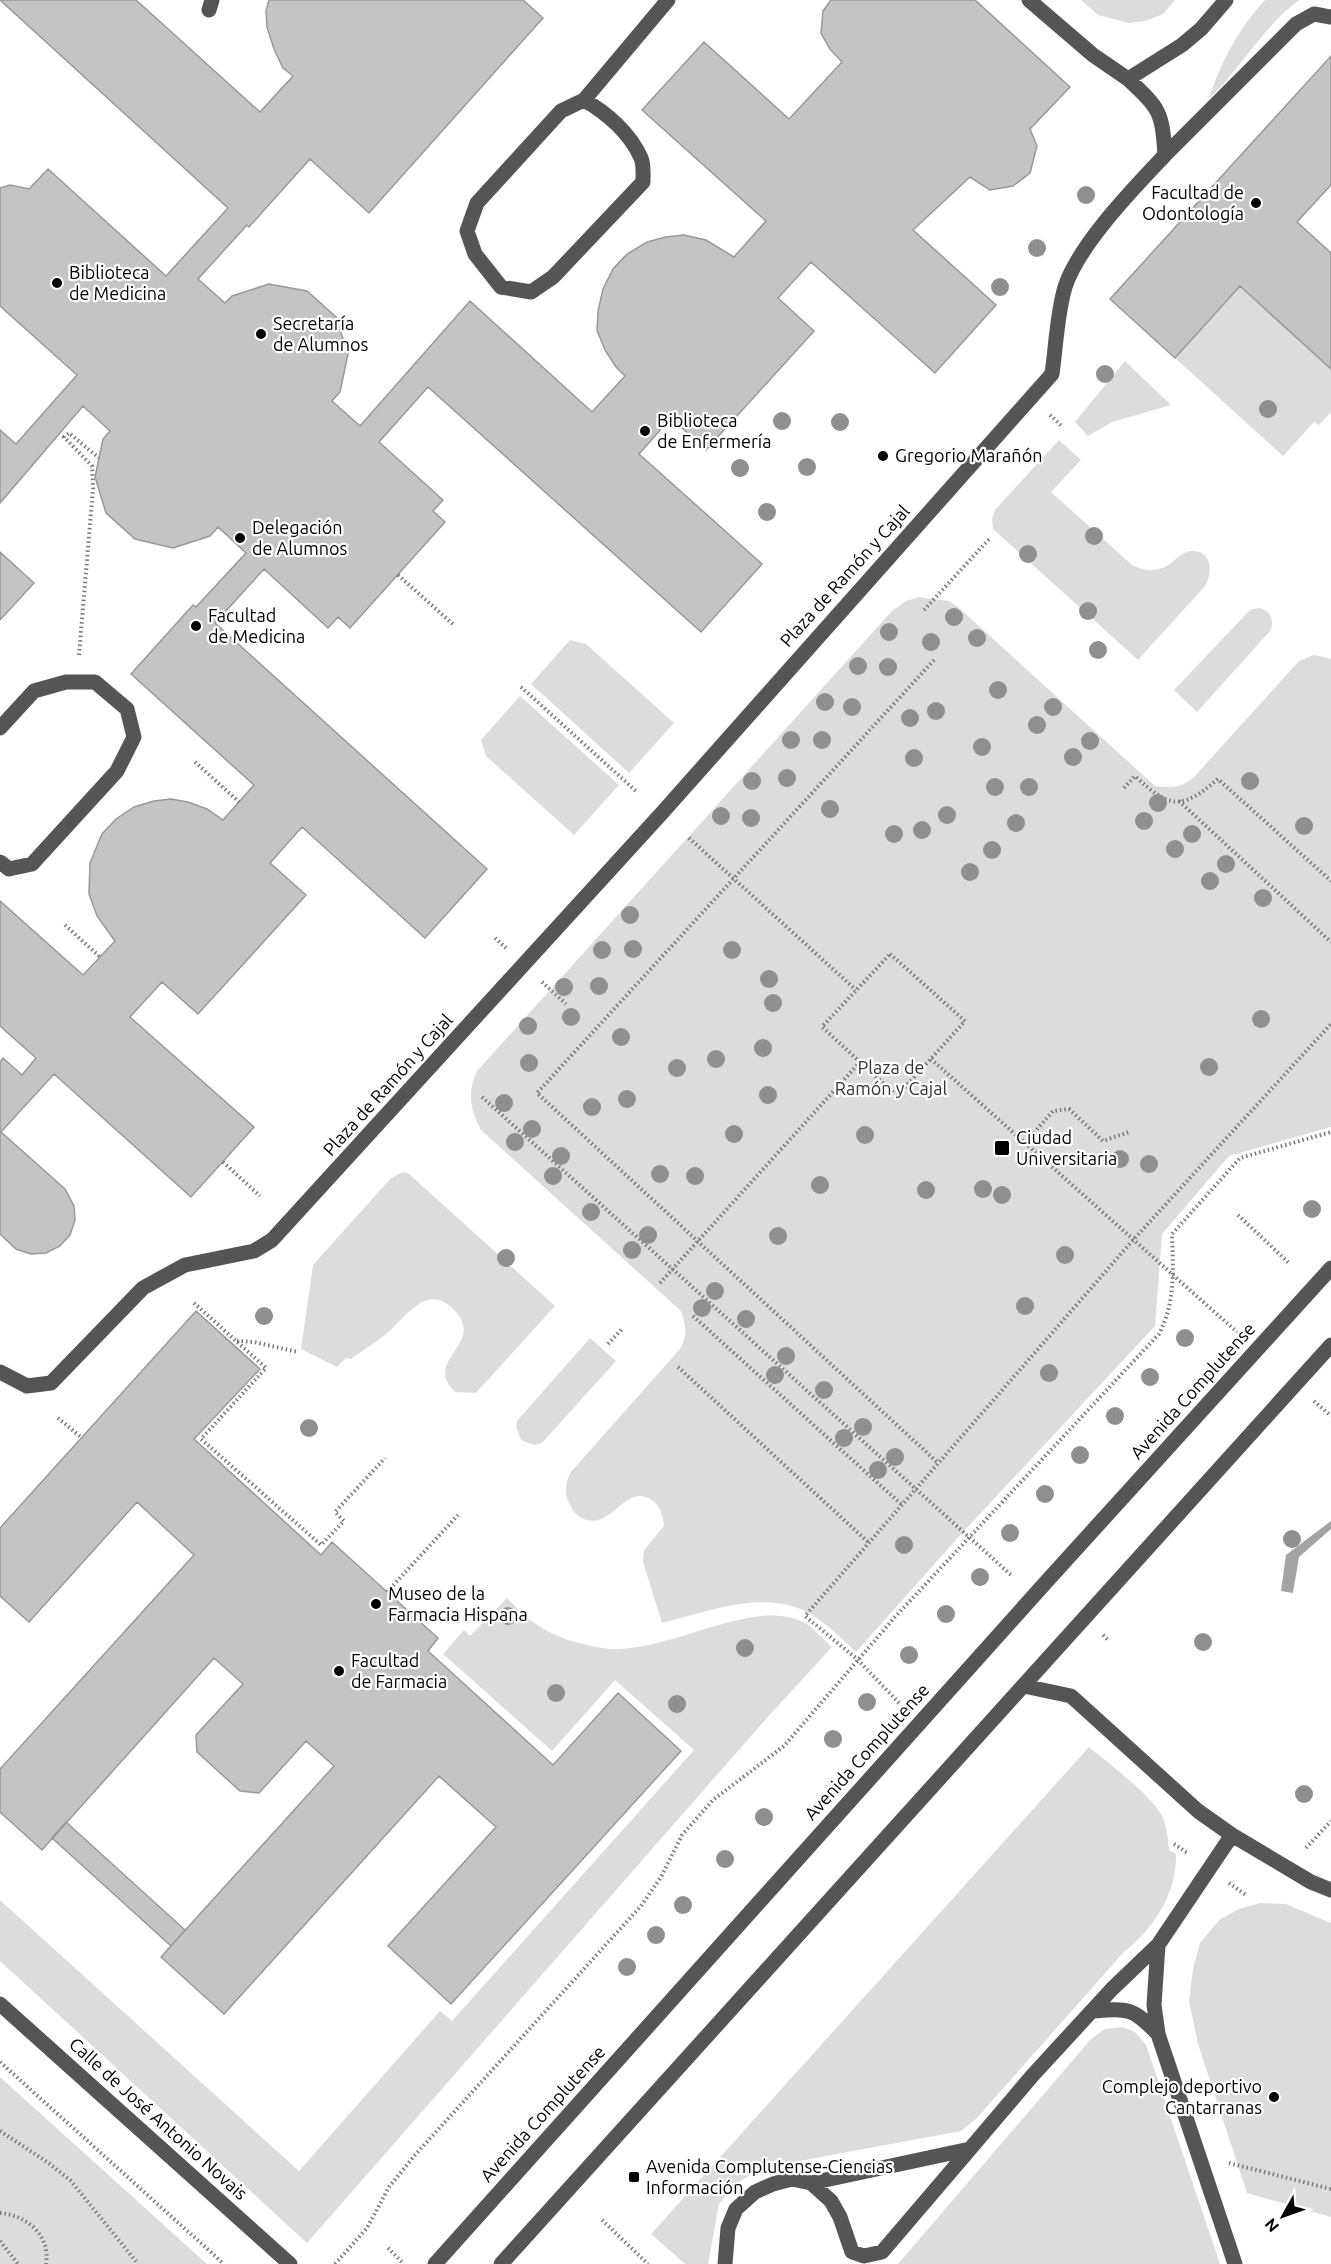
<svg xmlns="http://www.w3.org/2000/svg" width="1331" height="2264" font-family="Ubuntu,sans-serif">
  <rect width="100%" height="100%" fill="#fff"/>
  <path fill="#dcdcdc" d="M1081,0h94l-12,14 -18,7 -16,2 -31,-8z
    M1265,0h34c-36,27 -59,69 -91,100 13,-38 30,-71 57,-100z
    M1240,286l91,83v43l-12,13 -5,-3 -31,34 -108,-98z
    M1125,361l46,44 -59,17 -24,14 -13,-14z
    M1059,440l22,20 -30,32 81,73c9,4 17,7 27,4 13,-2 19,-17 33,-18 20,-1 21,22 13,35l-67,74 -145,-131 -1,-10 3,-9z
    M919,597l29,4 10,6 197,179c19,2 26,2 40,-10l104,-115 15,-6 17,4v468l-102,29 -67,78 -7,92 -192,206 -107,120c-13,-12 -27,-26 -42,-36 -46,-29 -104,-5 -152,7l-19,-61 1,-12 20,-24c-1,-10 -3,-19 -11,-25 -28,-21 -41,32 -71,17 -6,-4 -9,-6 -12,-13 -6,-12 -5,-20 0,-32l110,-124c8,-14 6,-23 1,-38l-200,-181c-11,-20 -14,-39 -4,-59l415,-460 14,-10z
    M1259,608c11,2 15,11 12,22l-74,82 -23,-22 76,-80z
    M570,640l16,4 88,79 -45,50 -98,-89z
    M520,696l99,89 -45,50 -88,-79 -5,-16z
    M403,1172l5,1 147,133 -79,87 -21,-1c-33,-32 31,-48 0,-81 -28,-31 -49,7 -70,24 -11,8 -23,16 -34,24l-5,-1 -9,9 -36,-18 12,-84 78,-87z
    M590,1338l26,23 -74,82 -8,2 -13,-5 -5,-13 1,-6z
    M507,1598c24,26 44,39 80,47 10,2 22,5 32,4 41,-2 79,-20 119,-29 22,-5 46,-8 67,3 10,6 19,17 27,24l-67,73 -458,523 -307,-282v-61l299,271 141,-160 12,10 242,-271 -79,-70 -63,71 -109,-97 21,-24 6,6z
    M1089,1747c19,16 65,50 74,71 4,10 5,21 6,32l7,4c1,40 -23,75 -53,99l-147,166 -15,12 -178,33 -30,9 -17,11 -17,20 -11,60h-23l-34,-30z
    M1260,1903l26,1 45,19v294l-84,-24 -49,-149 -9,-43 4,-32 7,-26 19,-23 20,-11z
    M1122,2027l13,5 11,13 74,219h-322l193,-225 14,-10z
    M0,2077l207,187h-207z"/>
  <path fill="#a3a3a3" d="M1331,1521v8l-32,28 -6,36 -12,-2 5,-36z"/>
  <path fill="#c4c4c4" stroke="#999" stroke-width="1.5" d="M0,0h136l124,112 33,-36 -10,-8 -9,-19 -7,-22 -1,-16 3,-11h254l20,18 -174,195 -59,-54 -61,68 -2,-2 -49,54 27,24 7,-7 37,-12 38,7 29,26 12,37 -8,38 -8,9 28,25 110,-125 122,111 33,-36 -9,-9 -11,-17 -8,-20 1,-19 5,-22 10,-20 14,-15 20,-12 19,-5 18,-2 22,5 28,17 32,-36 -124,-111 62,-68 85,77 53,-57 -12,-13 -9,-16 2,-22 8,-11h144l95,87 -40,42 7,17 -7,27 -17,13 -23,4 -20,-13 -57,53 83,75 -61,68 -124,-111 -33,36 36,33 -108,119 -35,-32 -32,36 123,110 -61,68 -273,-245 -49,55 64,58 -10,11 12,11 -95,106 -12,-11 -10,11 -64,-59 -49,54 272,246 -62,69 -123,-111 -32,36 36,32 -108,119 -36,-32 -32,35 124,110 -63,70 -137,-123 -53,58 64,57 9,17 1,14 -5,15 -10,11 -14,7 -15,1 -15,-5 -16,-15v-172l3,-4 19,17 14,-17 -36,-32v-125l83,74 32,-34 -18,-25 -8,-22 1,-31 12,-29 14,-15 18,-12 20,-6 17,-2 17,3 19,7 16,11 31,-35 -123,-111 62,-69 3,2 50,-54 -28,-26 -8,9 -37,12 -38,-9 -29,-26 -11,-36 8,-38 7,-8 -27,-25 -83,97v-73l16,14 61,-69 -77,-69v-118l10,-3 19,4 19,-20 118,107 62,-68z
    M1331,56v129l-34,37 34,31v116l-91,-83 -65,72 -65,-59z
    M0,552l34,31 -34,37z
    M196,1311l64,58 -66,70 127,116 11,-13 106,96 -10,13 125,114 65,-72 63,58 -230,253 -63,-58 108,-119 -57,-51 -215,238 -63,-57 173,-191 -28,-25 -47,52 -19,-2 -43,-39 -1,-17 47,-51 -29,-26 -172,192 -42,-38v-43l194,-214 -57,-53 -108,120 -29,-26v-68z
    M66,1822l119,108 -14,16 -119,-108z"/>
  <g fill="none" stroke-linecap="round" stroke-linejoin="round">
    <path stroke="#777" stroke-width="4" stroke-dasharray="1.5 3" stroke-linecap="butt" d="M1050,415l13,12
      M398,575l57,51
      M924,610l66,-72
      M79,655l14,-166 -1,-23 -28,-29 5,-4 30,25
      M934,660l-397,433 400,369
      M521,687l116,105
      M195,762l44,40
      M1124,788l11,-12c34,32 46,35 83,3l113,102
      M1179,801l152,141
      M689,838l167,152
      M65,925l35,32
      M495,938l11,10
      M890,954l75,67 -68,75 -75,-69z
      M542,982l24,22
      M931,1059l306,273
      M482,1097l529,478
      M1025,1143l28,-32 16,-2 34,32 26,-9
      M223,1162l37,34
      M1238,1215l51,48
      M660,1283l200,-221
      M194,1303l72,65 -65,71 120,106 23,-24 -9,-9 50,-54
      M693,1316l208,188
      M237,1341l17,1 44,10
      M608,1344l14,-15
      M678,1367l190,175
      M1314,1401l17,15
      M58,1418l24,20
      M387,1592l71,-77
      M1103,1635l6,6
      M899,1703l-42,-44 -52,-43 329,-377 197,-215
      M1174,1844l15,10
      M1306,1848l25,-27
      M1229,1883l17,12
      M0,2062l224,202
      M0,2131l50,33 21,17 67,83
      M1229,2163l102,26
      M0,2213c26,2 51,22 46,51
      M602,2220l46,44
      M0,2241l18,23
      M388,2248l16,16
      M335,2264l32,-36 22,-41 26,-32 226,-249 20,-29 21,-42 31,-35 71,-54 111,-129 264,-283c17,-33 14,-64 13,-100l68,-76 91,-26"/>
    <path stroke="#555" stroke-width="15" d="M1029,0l64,55 35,24 54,-34 19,-16 25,-29
      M209,10l3,-10
      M584,100c23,13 46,33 57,58 3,7 2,16 2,24l-90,95 -22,15 -30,-5 -26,-33 -8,-23 10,-28 84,-92 23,-11 84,-100
      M1165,155l131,-131 18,-10 17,3
      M0,728l34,-37 32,-9h29l32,27 7,28 -17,34 -85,93 -23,5 -9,-7
      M0,1372l27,14 24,-3 92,-95 42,-23 69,-14 18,-11 389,-426 391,-440c4,-28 5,-60 13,-87 14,-43 69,-99 100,-132 -3,-44 -5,-46 -37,-76
      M1024,1686l47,10 127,115 34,24 79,47 20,8
      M1158,1945l-4,60 4,29 77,230
      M0,2004l290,260
      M1093,2011c36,-3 40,-3 65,23
      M811,2183l20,18 9,16 12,35 12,4 18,-4 88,-103
      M435,2264l612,-683 284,-313
      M501,2264l830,-919
      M725,2264l3,-36 8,-19 19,-17 18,-8 19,-5 19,4 159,-34 62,-73 80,-87 46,-44 74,-110"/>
  </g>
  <g fill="#8f8f8f">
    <circle cx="1086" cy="195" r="9"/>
    <circle cx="1037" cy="248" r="9"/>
    <circle cx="1000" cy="287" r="9"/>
    <circle cx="1105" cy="374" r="9"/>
    <circle cx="1268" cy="409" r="9"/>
    <circle cx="782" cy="421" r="9"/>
    <circle cx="840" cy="422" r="9"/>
    <circle cx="807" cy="467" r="9"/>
    <circle cx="740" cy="468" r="9"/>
    <circle cx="767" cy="512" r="9"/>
    <circle cx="1094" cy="536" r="9"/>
    <circle cx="1028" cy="554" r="9"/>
    <circle cx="1088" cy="611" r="9"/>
    <circle cx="954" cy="617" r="9"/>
    <circle cx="889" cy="632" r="9"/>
    <circle cx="977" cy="638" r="9"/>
    <circle cx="931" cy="642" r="9"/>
    <circle cx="1098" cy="650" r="9"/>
    <circle cx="858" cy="666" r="9"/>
    <circle cx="888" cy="667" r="9"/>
    <circle cx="998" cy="690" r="9"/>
    <circle cx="825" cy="702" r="9"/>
    <circle cx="852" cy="707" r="9"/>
    <circle cx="1053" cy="707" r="9"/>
    <circle cx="936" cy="711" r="9"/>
    <circle cx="910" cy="718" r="9"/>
    <circle cx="1037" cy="725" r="9"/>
    <circle cx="791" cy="740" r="9"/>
    <circle cx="822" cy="740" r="9"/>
    <circle cx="1090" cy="741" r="9"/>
    <circle cx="982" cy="747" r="9"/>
    <circle cx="1073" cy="757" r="9"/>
    <circle cx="914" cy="758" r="9"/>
    <circle cx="787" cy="778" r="9"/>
    <circle cx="752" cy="781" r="9"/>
    <circle cx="1250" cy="781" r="9"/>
    <circle cx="995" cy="787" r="9"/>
    <circle cx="1029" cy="787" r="9"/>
    <circle cx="1158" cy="803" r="9"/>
    <circle cx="830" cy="809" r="9"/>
    <circle cx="947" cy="815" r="9"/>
    <circle cx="721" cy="816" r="9"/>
    <circle cx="751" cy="818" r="9"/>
    <circle cx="1144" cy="821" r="9"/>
    <circle cx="1016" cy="823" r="9"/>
    <circle cx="1304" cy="826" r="9"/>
    <circle cx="922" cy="830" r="9"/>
    <circle cx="894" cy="834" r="9"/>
    <circle cx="1192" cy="834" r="9"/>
    <circle cx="1175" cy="849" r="9"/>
    <circle cx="992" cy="850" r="9"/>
    <circle cx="1226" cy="864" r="9"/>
    <circle cx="970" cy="872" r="9"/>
    <circle cx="1210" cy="881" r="9"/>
    <circle cx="1263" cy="898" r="9"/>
    <circle cx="630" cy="915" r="9"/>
    <circle cx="633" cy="949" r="9"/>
    <circle cx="602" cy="950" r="9"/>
    <circle cx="732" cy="950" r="9"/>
    <circle cx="769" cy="979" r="9"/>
    <circle cx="599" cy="986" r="9"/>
    <circle cx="564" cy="987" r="9"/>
    <circle cx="773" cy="1003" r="9"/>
    <circle cx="571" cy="1017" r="9"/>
    <circle cx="1261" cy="1019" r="9"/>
    <circle cx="528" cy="1026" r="9"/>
    <circle cx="621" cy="1037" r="9"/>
    <circle cx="763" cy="1048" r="9"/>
    <circle cx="716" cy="1059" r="9"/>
    <circle cx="529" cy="1063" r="9"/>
    <circle cx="1209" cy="1067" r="9"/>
    <circle cx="677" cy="1068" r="9"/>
    <circle cx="768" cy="1095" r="9"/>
    <circle cx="627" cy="1099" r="9"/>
    <circle cx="504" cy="1103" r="9"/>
    <circle cx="592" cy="1107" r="9"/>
    <circle cx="532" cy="1129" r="9"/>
    <circle cx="734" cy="1134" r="9"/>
    <circle cx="865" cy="1135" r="9"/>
    <circle cx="515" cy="1142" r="9"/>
    <circle cx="561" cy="1156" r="9"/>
    <circle cx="1120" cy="1159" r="9"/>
    <circle cx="1149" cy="1164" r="9"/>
    <circle cx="660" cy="1174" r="9"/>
    <circle cx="553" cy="1176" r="9"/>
    <circle cx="695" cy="1176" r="9"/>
    <circle cx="820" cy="1185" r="9"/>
    <circle cx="983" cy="1189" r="9"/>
    <circle cx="926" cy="1190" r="9"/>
    <circle cx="1002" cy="1195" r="9"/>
    <circle cx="1312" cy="1209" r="9"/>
    <circle cx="591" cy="1212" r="9"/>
    <circle cx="648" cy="1235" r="9"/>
    <circle cx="778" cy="1236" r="9"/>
    <circle cx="632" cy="1250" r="9"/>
    <circle cx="1065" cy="1255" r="9"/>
    <circle cx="506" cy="1258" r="9"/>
    <circle cx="715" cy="1291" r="9"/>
    <circle cx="1025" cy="1306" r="9"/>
    <circle cx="702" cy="1308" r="9"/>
    <circle cx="264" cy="1316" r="9"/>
    <circle cx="746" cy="1319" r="9"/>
    <circle cx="1185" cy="1338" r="9"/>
    <circle cx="786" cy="1356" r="9"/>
    <circle cx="1049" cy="1373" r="9"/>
    <circle cx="775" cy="1375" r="9"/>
    <circle cx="1150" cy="1377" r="9"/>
    <circle cx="824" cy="1390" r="9"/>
    <circle cx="1115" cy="1416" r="9"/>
    <circle cx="863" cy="1427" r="9"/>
    <circle cx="309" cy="1428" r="9"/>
    <circle cx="844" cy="1438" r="9"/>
    <circle cx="1080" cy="1455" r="9"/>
    <circle cx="895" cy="1457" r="9"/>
    <circle cx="878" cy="1470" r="9"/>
    <circle cx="1045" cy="1494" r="9"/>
    <circle cx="1010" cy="1533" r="9"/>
    <circle cx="1292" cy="1539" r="9"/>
    <circle cx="904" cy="1545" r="9"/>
    <circle cx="980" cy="1577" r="9"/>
    <circle cx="946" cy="1614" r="9"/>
    <circle cx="508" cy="1616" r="9"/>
    <circle cx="1203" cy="1642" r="9"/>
    <circle cx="745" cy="1648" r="9"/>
    <circle cx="909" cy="1655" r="9"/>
    <circle cx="556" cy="1693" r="9"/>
    <circle cx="867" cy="1702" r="9"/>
    <circle cx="677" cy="1704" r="9"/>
    <circle cx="833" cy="1739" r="9"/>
    <circle cx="1304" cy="1794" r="9"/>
    <circle cx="764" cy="1817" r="9"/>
    <circle cx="725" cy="1859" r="9"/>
    <circle cx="683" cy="1905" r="9"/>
    <circle cx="656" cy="1935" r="9"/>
    <circle cx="627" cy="1967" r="9"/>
  </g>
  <g fill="#000" stroke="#fff" stroke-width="2">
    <circle cx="1256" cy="203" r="6"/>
    <circle cx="57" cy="283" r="6"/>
    <circle cx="261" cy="334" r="6"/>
    <circle cx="645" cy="431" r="6"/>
    <circle cx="883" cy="456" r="6"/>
    <circle cx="240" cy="538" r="6"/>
    <circle cx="196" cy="626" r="6"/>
    <rect x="994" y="1140" width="16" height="16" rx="3"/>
    <circle cx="376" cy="1604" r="6"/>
    <circle cx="339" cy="1671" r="6"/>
    <circle cx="1274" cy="2097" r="6"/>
    <rect x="628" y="2171" width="12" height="12" rx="3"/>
  </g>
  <g text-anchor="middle" stroke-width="4.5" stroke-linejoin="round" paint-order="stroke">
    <g font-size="18" fill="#000" stroke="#fff" text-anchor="start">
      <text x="1244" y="199" text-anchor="end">Facultad de<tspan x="1244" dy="21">Odontología</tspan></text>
      <text x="69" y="279">Biblioteca<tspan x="69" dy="21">de Medicina</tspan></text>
      <text x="273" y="330">Secretaría<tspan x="273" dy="21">de Alumnos</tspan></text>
      <text x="657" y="427">Biblioteca<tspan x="657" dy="21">de Enfermería</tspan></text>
      <text x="895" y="462">Gregorio Marañón</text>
      <text x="252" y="534">Delegación<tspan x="252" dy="21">de Alumnos</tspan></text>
      <text x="208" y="622">Facultad<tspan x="208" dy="21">de Medicina</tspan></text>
      <text x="1016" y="1144">Ciudad<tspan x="1016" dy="21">Universitaria</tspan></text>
      <text x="388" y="1600">Museo de la<tspan x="388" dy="21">Farmacia Hispana</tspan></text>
      <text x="351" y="1667">Facultad<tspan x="351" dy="21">de Farmacia</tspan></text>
      <text x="1262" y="2093" text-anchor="end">Complejo deportivo<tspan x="1262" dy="21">Cantarranas</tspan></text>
      <text x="646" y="2173">Avenida Complutense-Ciencias<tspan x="646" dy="21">Información</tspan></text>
    </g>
    <g font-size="18" fill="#000" stroke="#fff">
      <text transform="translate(845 576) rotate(-48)" y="6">Plaza de Ramón y Cajal</text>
      <text transform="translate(388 1085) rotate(-48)" y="6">Plaza de Ramón y Cajal</text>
      <text transform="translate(1193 1391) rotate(-48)" y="6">Avenida Complutense</text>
      <text transform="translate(867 1752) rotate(-48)" y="6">Avenida Complutense</text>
      <text transform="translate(543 2114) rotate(-48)" y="6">Avenida Complutense</text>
      <text transform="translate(158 2119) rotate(42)" y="6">Calle de José Antonio Novais</text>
    </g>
    <g font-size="18" fill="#333" stroke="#fff">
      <text x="891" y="1074">Plaza de<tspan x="891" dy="21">Ramón y Cajal</tspan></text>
    </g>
  </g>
  <g transform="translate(1283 2216) rotate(230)" stroke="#ffffff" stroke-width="4.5" paint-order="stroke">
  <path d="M0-4.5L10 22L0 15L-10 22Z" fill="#000000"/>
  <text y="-9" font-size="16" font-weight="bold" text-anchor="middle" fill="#000000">N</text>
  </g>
</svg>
